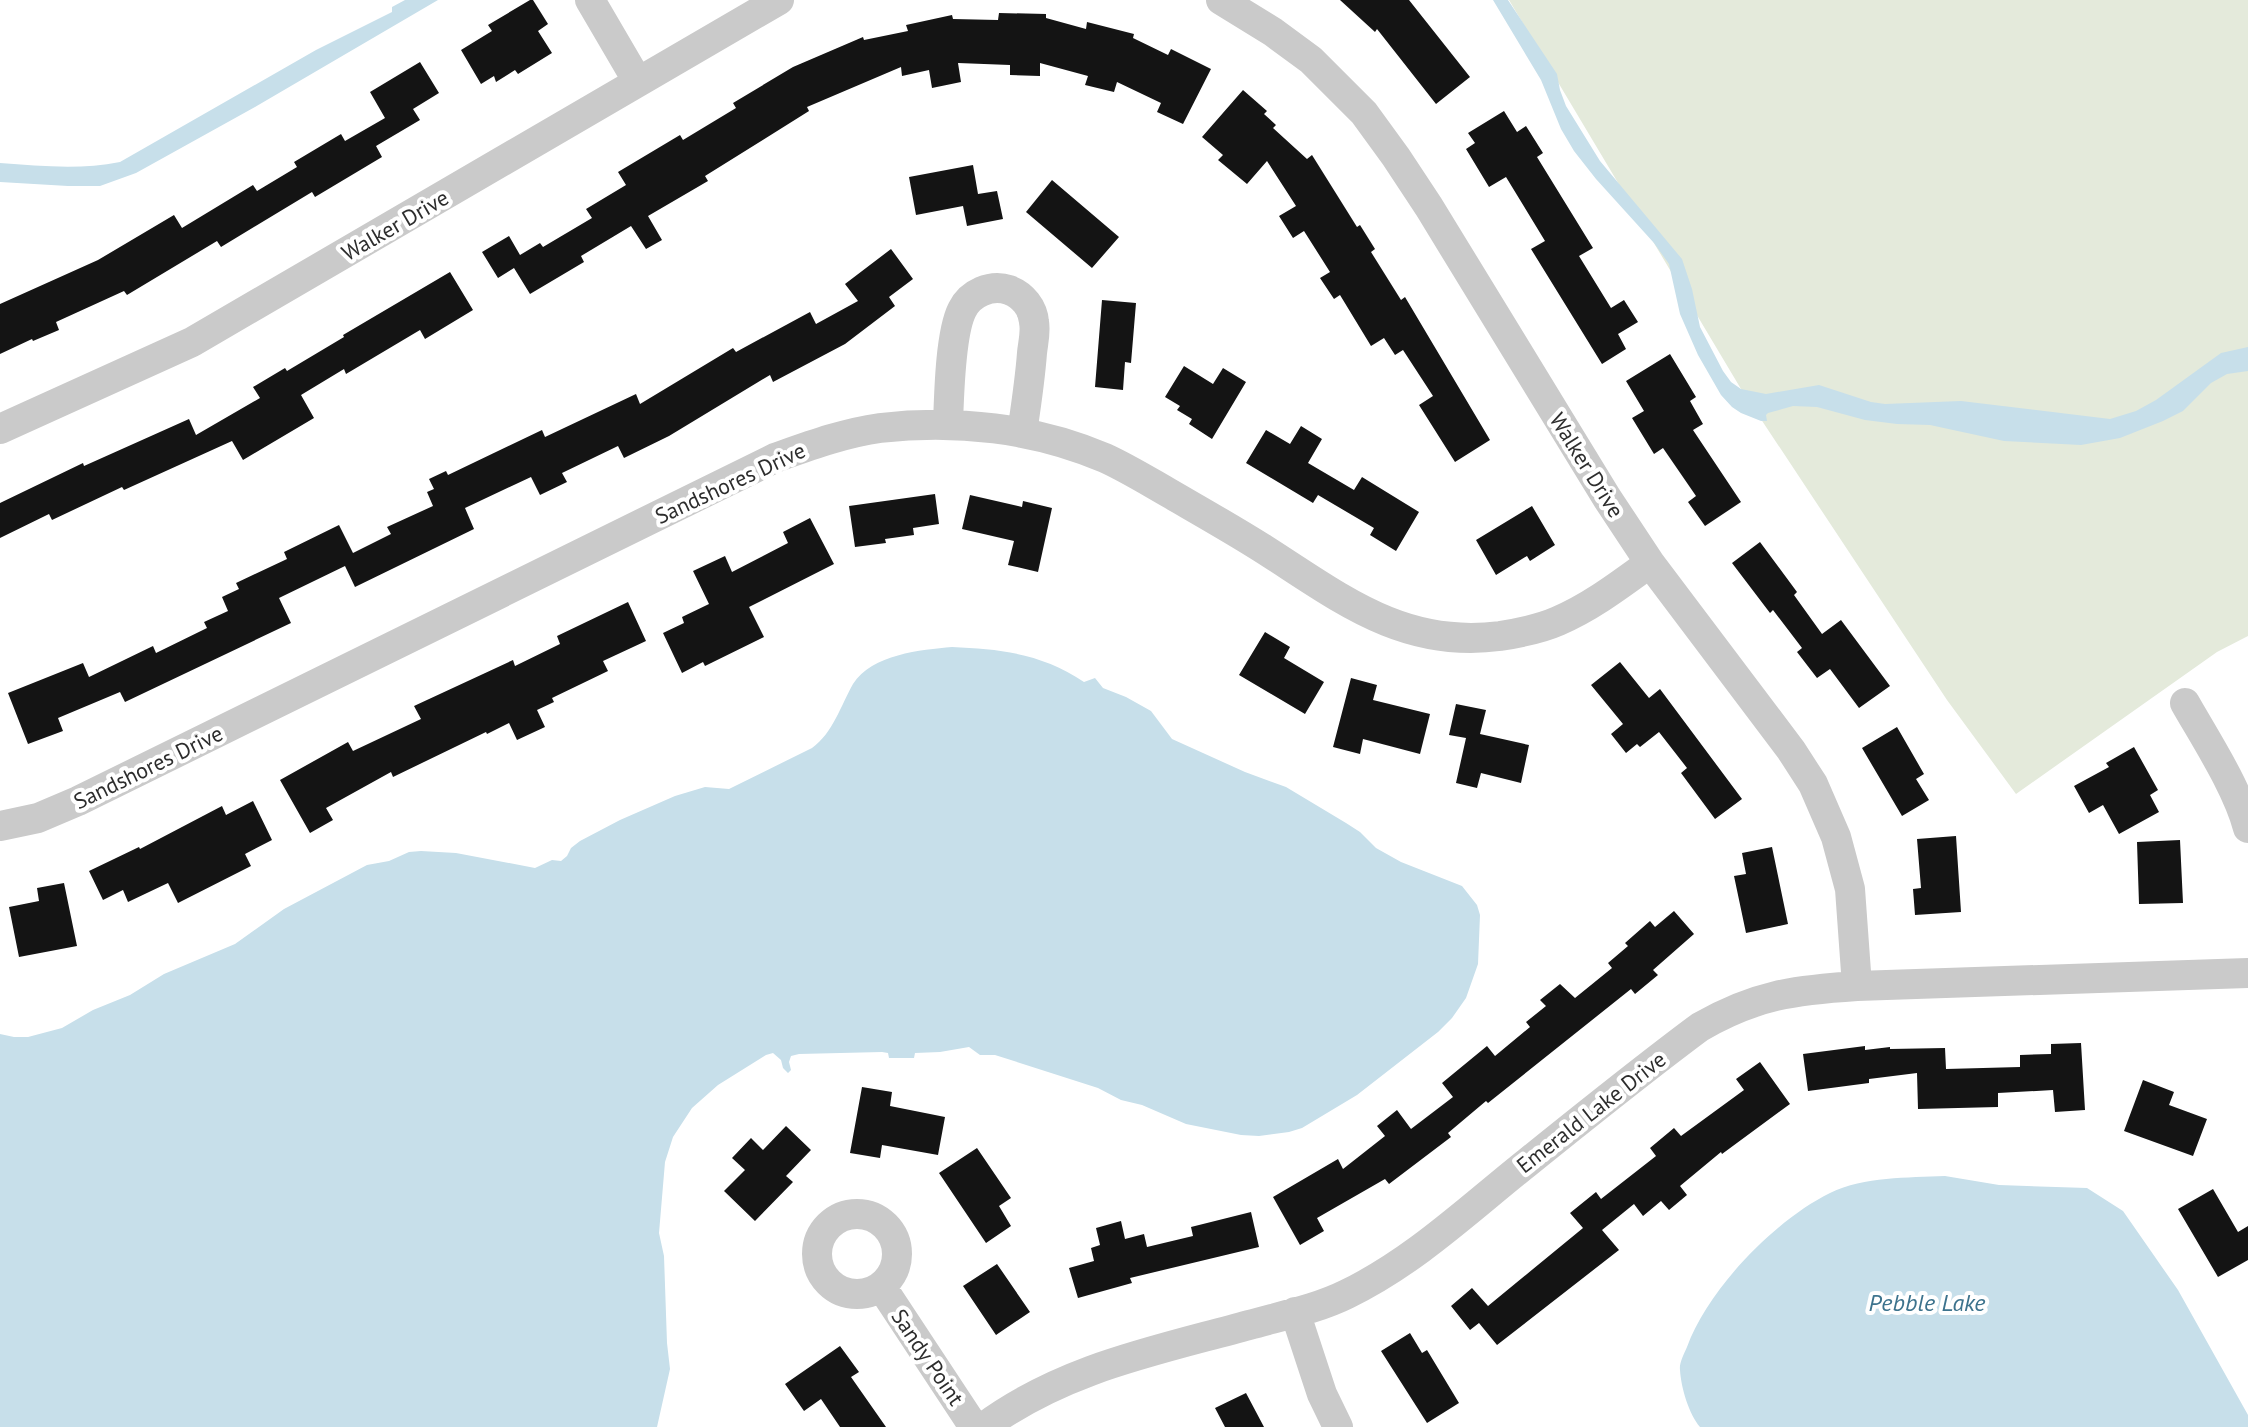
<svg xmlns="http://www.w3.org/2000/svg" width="2248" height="1427" font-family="'PT Sans',sans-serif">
  <rect width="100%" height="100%" fill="#fff"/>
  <path fill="#e4eadb" d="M1509,0h739v636l-31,16 -201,142 -69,-94 -206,-311z"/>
  <path fill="#c7dfea" d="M405,0h33l-183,107 -119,66 -36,13h-32l-68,-4v-19c41,3 80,7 120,-1l196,-112 76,-38v-5z
    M1493,0h15l49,74 3,16 6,16 34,55 82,98 10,30 8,38 23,44 8,11 10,7 25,5 53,-9 52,17 14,2 76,-3 149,18 26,-8 20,-11 65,-47 27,-6v24l-21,3 -16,9 -28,28 -20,10 -43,17 -39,7 -77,-4 -74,-16 -33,-1 -32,-4 -48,-13 -24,-1 -25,7 -2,2 1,6h-6l-20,-8 -9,-6 -11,-12 -23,-40 -18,-41 -11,-50 -15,-21 -58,-64 -22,-28 -13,-22 -20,-49z
    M952,647c49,2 91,7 132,35l11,-4 8,10 23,9 25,14 21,28 73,33 41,15 60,36 14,9 16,16 25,14 61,24 15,19 3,10 -2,49 -12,34 -14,20 -14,14 -81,63 -55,33 -13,4 -30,4 -18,-1 -55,-11 -44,-19 -21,-5 -23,-12 -103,-33h-15l-11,-8 -29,5 -25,1 -1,5h-25l-1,-5 -6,-1 -83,2 -8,2 -2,6 2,8 -3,3 -5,-5 -2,-8 -8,-7 -7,2 -48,30 -26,23 -19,29 -8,25 -6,71 5,23 3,87 3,26 -13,58h-657v-393l14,3h14l34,-9 31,-18 37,-15 34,-21 71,-30 49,-35 83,-44 22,-4 20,-9 12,-1 35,2 79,15 17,-8 9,1 6,-5 4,-8 9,-7 40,-21 55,-24 30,-9 24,2 83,-41c21,-15 29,-43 41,-64 19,-30 68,-34 99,-37z
    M1945,1176l54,9 88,3 36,23 55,79 70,125v12h-548c-11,-13 -19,-39 -20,-57 -1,-7 4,-16 7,-23 21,-58 88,-127 143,-154 35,-17 77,-15 115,-17z"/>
  <path fill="#141414" d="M530,0h3l15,24 -10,7 14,22 -34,21 -3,-4 -19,12 -2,-6 -13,8 -20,-34 31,-19 -4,-6z
    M1340,0h69l61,77 -34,27 -59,-75 -2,3z
    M999,13l47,1v4l40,11 1,-7 47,12 -1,4 35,17 3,-6 40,20 -28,55 -26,-12 4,-9 -44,-21 -3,10 -29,-7 3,-9 -48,-13v13l-30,-1v-10l-52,-2 3,19 -29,6 -3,-18 -27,6 -1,-9 -94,40 2,4 -104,65 3,5 -60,35 14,24 -16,9 -15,-23 -50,30 3,6 -54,32 -16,-26 -16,10 -16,-26 27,-16 11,19 20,-12 3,4 49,-29 -6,-9 40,-24 -8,-13 62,-37 3,5 53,-32 -3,-5 60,-36 70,-30 1,3 44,-9 -2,-6 46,-10 1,4 45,1z
    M420,62l19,31 -26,16 7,11 -44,26 6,11 -67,40 -3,-5 -91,55 -4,-6 -90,54 -3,-4 -68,31 3,8 -26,11 -1,-2 -32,15v-50l98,-44 76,-45 8,13 71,-43 4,6 40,-24 -3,-5 47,-28 4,7 40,-23 -15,-26z
    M1243,90l24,21 -3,3 12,11 -3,3 34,31 5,-4 45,72 3,-2 15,24 -4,3 30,48 4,-3 85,143 -35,22 -36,-57 14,-9 -30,-46 -8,5 -11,-17 -13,8 -31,-51 -6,4 -14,-21 10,-6 -26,-41 -11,7 -14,-22 17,-10 -29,-45 -20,23 -29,-24 5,-5 -21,-18z
    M1504,111l13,21 9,-6 17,27 -6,4 56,91 -14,8 32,52 13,-8 14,22 -20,12 8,15 -24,15 -71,-115 14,-8 -39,-64 -17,10 -23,-38 9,-6 -7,-10z
    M973,165l5,29 19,-3 6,28 -36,7 -4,-20 -47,9 -7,-38z
    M1052,180l67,57 -27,31 -66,-56z
    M891,249l22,30 -24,18 6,9 -50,38 -72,38 -3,-7 -101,61 -45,22 -6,-12 -56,27 5,9 -27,13 -9,-18 -66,31 9,21 -119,58 -10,-21 -66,32 12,25 -166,79 -5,-10 -62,26 5,13 -35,13 -20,-51 75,-30 6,14 64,-31 3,7 51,-25 -3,-6 24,-11 -6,-14 17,-8 -3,-6 51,-24 -3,-7 55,-27 14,28 38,-19 -4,-7 46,-21 -6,-14 7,-3 -5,-10 17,-8 2,4 94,-45 3,7 91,-43 4,10 93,-56 3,4 74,-40 6,12 42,-23 -13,-17z
    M450,272l23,38 -48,29 -5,-9 -74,44 -2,-5 -43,26 13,23 -71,42 -11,-19 -108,49 -2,-3 -70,33 -3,-6 -49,24v-35l83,-40 1,3 105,-47 7,16 64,-37 -7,-11 32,-19 2,3 57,-34 -1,-2z
    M1102,300l34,3 -5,60 -6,-1 -2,28 -28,-3z
    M1670,354l26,43 -6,4 13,23 -10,6 48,72 -36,24 -17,-24 8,-6 -33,-48 -9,6 -22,-36 12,-7 -18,-30z
    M1184,366l29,18 10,-16 23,14 -34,57 -23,-15 3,-5 -15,-9 3,-4 -15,-9z
    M1301,426l21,13 -14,24 46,27 8,-13 57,35 -23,39 -26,-16 4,-7 -56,-33 -5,8 -67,-40 20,-33 24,14z
    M935,494l4,30 -26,4 1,7 -29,4 1,4 -31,4 -6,-41z
    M970,495l52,12 1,-6 29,7 -14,64 -30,-7 6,-24 -52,-12z
    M1532,506l23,39 -25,16 -3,-5 -31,19 -20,-35z
    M810,518l24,46 -85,43 15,30 -59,29 -2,-4 -21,11 -19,-40 21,-10 -2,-6 27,-13 -16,-33 32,-15 7,16 56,-29 -5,-11z
    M1760,542l37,50 -3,3 28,39 19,-14 49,66 -31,22 -29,-39 -13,9 -20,-26 5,-4 -29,-38 -3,3 -38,-50z
    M628,602l18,39 -43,20 5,10 -56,27 2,4 -17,8 8,17 -28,13 -8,-17 -22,11 -1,-2 -93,45 -2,-5 -65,36 7,12 -23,13 -30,-53 68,-38 5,9 68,-32 -7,-13 99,-46 2,6 45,-22 -3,-8z
    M1265,632l25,15 -6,11 40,24 -19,32 -66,-39z
    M1620,662l29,36 11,-9 82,110 -27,20 -34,-46 6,-5 -28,-36 -19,15 -3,-3 -11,9 -15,-19 12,-10 -32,-39z
    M1351,678l26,7 -4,15 57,14 -10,40 -57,-15 -3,15 -27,-7z
    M1456,704l30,6 -6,24 49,11 -8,38 -40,-10 -4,15 -21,-5 10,-45 -17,-3z
    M1897,727l27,47 -8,5 13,21 -27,16 -40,-68z
    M2134,747l24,43 -8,5 9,17 -40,22 -16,-29 -14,8 -15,-27 35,-19 -3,-4z
    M253,801l19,39 -27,14 6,12 -73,37 -10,-20 -40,19 -5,-12 -20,10 -14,-29 50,-24 1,2 82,-43 4,9z
    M1956,836l5,76 -46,3 -2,-26 8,-1 -4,-49z
    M2180,840l3,63 -44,1 -2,-62z
    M1772,847l16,77 -42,9 -12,-57 12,-2 -4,-21z
    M64,883l13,63 -58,11 -10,-50 30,-6 -2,-13z
    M1674,911l20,23 -41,36 5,5 -23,19 -4,-5 -143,114 -2,-2 -38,32 3,4 -62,47 -4,-5 -68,39 7,13 -24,14 -27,-48 65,-38 5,10 42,-33 -8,-10 20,-16 14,19 42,-32 -11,-14 45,-37 8,10 35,-29 -4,-5 20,-16 -6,-6 20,-16 15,14 37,-30 -4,-5 20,-17 -3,-3 25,-22 5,6z
    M2081,1043l4,67 -30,2 -2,-22 -55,3v14l-80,2 -1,-36 -48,6v4l-61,8 -5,-37 62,-8v4l25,-3v2l55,-1 1,21 74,-2v-12l31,-1v-10z
    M1760,1062l30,42 -68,50 -1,-2 -41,34 7,9 -18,15 -8,-9 -18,15 -9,-12 -32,26 17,20 -122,95 -18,-22 -9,7 -19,-24 21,-18 16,18 95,-78 -13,-15 26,-21 5,7 55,-43 -6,-8 24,-20 7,8 63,-46 -8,-11z
    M2143,1080l31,12 -5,13 38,14 -14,37 -69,-25z
    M862,1087l30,5 -2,14 55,11 -7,38 -56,-10 -2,13 -30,-5z
    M786,1126l25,24 -25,26 7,6 -38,39 -31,-30 21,-21 -13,-12 19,-20 12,12z
    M977,1148l34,50 -12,8 12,20 -25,17 -47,-70z
    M2213,1189l25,43 10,-6v34l-30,17 -40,-68z
    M1251,1212l8,35 -129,31 2,5 -54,15 -9,-30 25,-7 -3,-13 9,-3 -4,-17 25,-7 4,18 19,-5 3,13 46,-11 -2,-9z
    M997,1264l33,48 -34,23 -33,-49z
    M1410,1333l12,20 5,-3 32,53 -32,20 -46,-72z
    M840,1346l19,26 -8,5 35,50h-46l-19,-28 -17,12 -19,-27z
    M1246,1393l18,34h-39l-10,-19z"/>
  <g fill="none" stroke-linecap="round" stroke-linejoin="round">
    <path stroke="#cacaca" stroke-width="30" d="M590,0l48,82
      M1221,0l52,32 38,28 53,53 32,44 33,50 178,291 43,65 141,187 22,34 23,53 14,52 7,97
      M948,425c1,-28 2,-91 14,-115 8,-17 29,-26 47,-20 14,5 24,18 25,32 2,10 -1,21 -2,31 -2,27 -6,53 -10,80
      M0,429l192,-87 587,-342
      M2185,703c21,37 52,84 63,125
      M0,826l38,-8 40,-17 697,-343c34,-12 69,-25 105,-30 75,-9 155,0 225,30 22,10 43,23 64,35 31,18 63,36 93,55 77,49 140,101 238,88 19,-3 40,-7 58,-15 33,-14 63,-37 92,-58
      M817 1254a40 40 0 1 1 80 0a40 40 0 1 1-80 0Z
      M881,1286l93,141
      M1295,1312l27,82 16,33
      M984,1427c80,-59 171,-76 265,-102 32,-9 68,-16 98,-31 68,-33 123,-86 181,-132 57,-46 114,-92 172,-135 55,-32 95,-37 157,-41l391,-13"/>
  </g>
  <g text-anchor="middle" stroke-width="8" stroke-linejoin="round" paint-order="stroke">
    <g font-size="22" fill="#2d2d2d" stroke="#fff">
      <text transform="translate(395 225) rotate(-30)" y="8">Walker Drive</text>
      <text transform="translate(1587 465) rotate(58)" y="8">Walker Drive</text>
      <text transform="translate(730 483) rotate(-25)" y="8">Sandshores Drive</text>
      <text transform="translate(148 767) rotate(-26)" y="8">Sandshores Drive</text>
      <text transform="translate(1591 1112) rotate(-38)" y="8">Emerald Lake Drive</text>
      <text transform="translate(928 1357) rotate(56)" y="8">Sandy Point</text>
    </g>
    <g font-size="24" font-style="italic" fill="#3d738d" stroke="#fff">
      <text x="1927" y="1311">Pebble Lake</text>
    </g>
  </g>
</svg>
